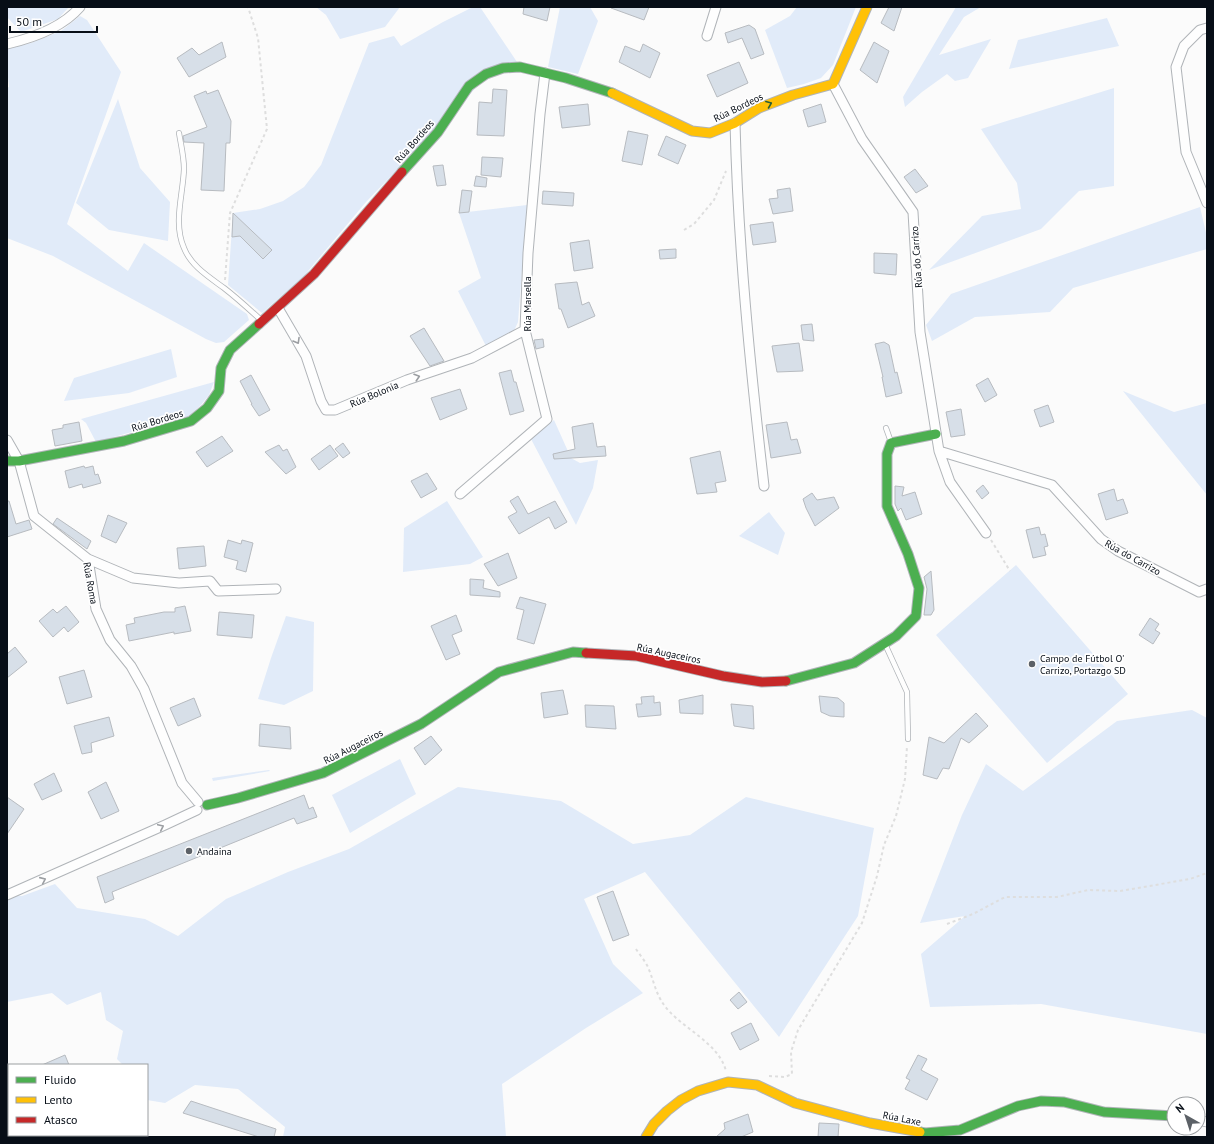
<svg xmlns="http://www.w3.org/2000/svg" width="1214" height="1144" font-family="'PT Sans',sans-serif">
  <rect width="100%" height="100%" fill="#fbfbfb"/>
  <path fill="#e1ebf9" d="M7,7h62l-11,12 -37,13 -14,-15z
    M316,7h84l-15,20 -45,12 -14,-24z
    M473,7h7l37,55 -19,3 -132,137 -62,74 -42,37 -34,-28 5,-72 27,-4 23,-8 21,-14 17,-22 48,-122 25,-7 7,10 42,-24z
    M560,7h30l8,14 -20,53 -30,-7z
    M797,7h59l-23,58 -12,13 -17,6 -17,4 -22,-58 25,-14z
    M956,7h25l-17,10 -25,38 52,-16 -23,39 -13,3 -8,-7 -25,18 -17,15 -2,-10z
    M80,16l7,4 34,52 -54,152 61,47 16,-28 103,71 2,6 -25,22 -8,1 -10,-4 -153,-83 -46,-18v-150l2,-1 -2,-19v-19l24,-6 30,-12z
    M1107,18l12,28 -110,23 9,-29z
    M1114,88v98l-35,5 -38,38 -112,41 53,-54 39,-7 -4,-26 -36,-54z
    M118,99l22,69 30,34 -2,39 -59,-11 -33,-27z
    M527,205l-9,117 -4,9 -28,15 -28,-55 23,-13 -22,-65z
    M1200,207l7,30v12l-134,39 -23,24 -75,5 -43,24 -6,-16 25,-31z
    M171,349l6,28 -48,16 -65,8 10,-23z
    M214,382l-5,13 -8,10 -12,11 -93,26 -10,-19 -5,-4z
    M1123,391l51,21 33,-9v92z
    M554,420l17,38 9,5 18,-3 -5,28 -17,37 -45,-86z
    M447,501l36,56 -13,7 -67,8 1,-44z
    M769,512l16,21 -7,22 -39,-19z
    M1016,565l112,129 -81,69 -111,-128z
    M286,616l28,6 -1,69 -29,14 -26,-6 13,-41z
    M1192,710l15,8v316l-166,-30 -111,3 -9,-53 44,-38 -45,7 42,-108 24,-51 37,27 94,-70z
    M400,759l16,35 -66,39 -18,-38z
    M269,770l1,1 -57,10 -1,-3z
    M458,787l103,14 72,43 57,-9 56,-38 128,31 -16,88 -79,121 -134,-165 -61,27 29,65 30,29 -57,35 -84,56 4,53h-223l2,-10 -47,-38 -43,-4 -30,18 -18,-3v-35h-24l-6,-6 6,-28 -17,-11 -5,-28 -34,13 -15,-12 -45,9v-107l15,1 33,-12 22,24 68,11 33,17 48,-37 62,-27 61,-23z"/>
  <path fill="#d7dfe8" stroke="#b7bbc0" d="M524,7h26l-3,14 -24,-7z
    M611,7h38l-5,13 -33,-12z
    M889,7h13l-8,24 -13,-8z
    M749,25l6,4 9,25 -13,5 -9,-21 -14,5 -3,-10z
    M222,42l4,15 -37,20 -12,-19 15,-10 7,7z
    M874,42l15,9 -12,32 -17,-13z
    M643,44l17,9 -10,25 -31,-16 6,-16 15,6z
    M739,62l9,21 -31,14 -10,-22z
    M493,89l14,1 -3,46 -27,-1 2,-33 13,1z
    M218,90l13,31 -1,22h-4l-2,48 -23,-1 3,-47 -20,-1 -1,-6 24,-9 -13,-31 12,-5 1,3z
    M588,104l2,21 -28,3 -3,-21z
    M821,104l5,18 -18,5 -5,-17z
    M628,131l20,4 -6,30 -20,-4z
    M666,136l20,9 -8,19 -20,-9z
    M482,157l21,1 -2,19 -20,-2z
    M443,165l3,20 -9,1 -4,-20z
    M915,169l13,17 -12,7 -12,-16z
    M476,176l11,2 -1,9 -12,-1z
    M790,188l3,23 -20,3 -4,-15 9,-1 -1,-8z
    M462,190l10,1 -3,21 -10,1z
    M543,191l31,2 -1,13 -31,-2z
    M233,213l39,37 -9,9 -23,-23 -8,1z
    M773,222l3,20 -23,3 -3,-20z
    M589,240l4,28 -19,3 -4,-28z
    M676,249v9l-16,1 -1,-9z
    M874,253l23,1 -1,21 -22,-2z
    M577,282l5,23 7,-3 6,14 -27,12 -7,-19h-2l-4,-25z
    M812,324l2,17 -11,-1 -2,-15z
    M424,328l20,33 -14,5 -20,-30z
    M543,339l1,8 -8,2 -2,-9z
    M884,342l5,3 6,28 2,-1 5,21 -16,4 -4,-20h1l-8,-33z
    M799,343l4,28 -26,1 -5,-26z
    M511,370l3,12h2l8,29 -14,4 -11,-42z
    M251,375l19,35 -11,6 -8,-12h1l-12,-23z
    M988,378l9,17 -12,7 -9,-17z
    M460,389l7,20 -27,11 -9,-22z
    M1048,405l6,17 -14,5 -6,-17z
    M961,409l4,26 -14,2 -5,-25z
    M79,422l3,19 -27,5 -3,-16 11,-2v-3z
    M787,422l4,18 6,-1 4,14 -30,5 -5,-33z
    M593,423l4,24 8,-1 1,10 -52,3 -1,-5 22,-5 -3,-22z
    M222,436l11,15 -26,16 -11,-15z
    M343,443l7,10 -7,5 -8,-9z
    M279,445l4,6 4,-2 9,18 -10,7 -21,-22z
    M330,445l8,11 -19,14 -8,-11z
    M720,451l6,30 -11,2 2,9 -20,2 -7,-36z
    M84,466l1,2 8,-2 2,9 3,-1 3,9 -18,5 -1,-4 -13,4 -4,-17z
    M427,473l10,16 -16,9 -10,-17z
    M983,485l6,8 -7,6 -6,-8z
    M895,486l9,1 -2,9 13,-4 7,22 -16,6 -5,-12 -3,3 -3,-7z
    M1114,489l3,12 6,-2 5,14 -22,7 -8,-26z
    M812,493l5,7 17,-3 5,11 -24,18 -9,-18 -3,-9z
    M518,496l10,18 27,-13 12,21 -12,7 -6,-12 -30,17 -11,-17 9,-5 -7,-11z
    M7,501h2l7,23 13,-4 3,9 -25,8z
    M108,515l19,8 -11,20 -15,-7z
    M57,518l34,23 -4,8 -34,-25z
    M1039,527l2,8 4,-1 3,12 -4,1 2,8 -13,3 -7,-28z
    M228,540l13,4 1,-4 11,3 -7,29 -10,-3 2,-8 -14,-4z
    M204,546l2,20 -27,3 -2,-21z
    M508,553l9,25 -19,8 -14,-22z
    M931,571l3,39 -3,5h-7l3,-26 -3,-12z
    M470,579l14,1 -1,8 17,4v5l-30,-2z
    M520,597l26,7 -12,40 -17,-5 7,-29 -8,-2z
    M66,606l13,16 -11,10 -4,-5 -11,10 -14,-16 14,-12 4,4z
    M185,606l6,25 -17,3v-2l-45,9 -3,-16 9,-2 -1,-5 30,-6h11v-4z
    M219,612l35,3 -2,23 -35,-3z
    M456,615l6,16 -10,4 8,19 -14,6 -15,-34z
    M1150,618l9,6 -4,6 5,3 -7,11 -14,-9z
    M15,647l12,15 -20,16v-24z
    M84,670l8,27 -25,7 -8,-27z
    M563,690l5,24 -24,4 -3,-25z
    M703,695v19l-23,-1 -1,-13z
    M654,696v7l6,-1 1,13 -23,2 -2,-13h6l-1,-7z
    M819,696l19,2 6,5v14l-14,-1 -9,-4z
    M194,698l7,18 -23,10 -8,-18z
    M731,704l22,2 1,23 -20,-3z
    M585,705l29,1 2,23 -30,-2z
    M976,713l12,13 -19,17 -8,-5 -12,31 -6,-1 -6,11 -14,-4 6,-38 15,6z
    M109,717l5,19 -23,7 1,9 -10,2 -8,-28z
    M260,724l30,3 1,22 -32,-3z
    M431,736l11,14 -17,15 -11,-17z
    M54,773l8,18 -20,9 -8,-16z
    M106,782l13,29 -18,8 -13,-27z
    M304,795l5,14 4,-2 4,10 -20,7 -3,-6 -182,74 2,7 -9,4 -8,-26z
    M7,797l17,12 -17,25z
    M613,891l16,44 -16,6 -16,-44z
    M739,992l8,10 -9,7 -8,-9z
    M751,1023l8,17 -19,10 -9,-17z
    M65,1055l4,10h-27z
    M918,1055l9,4 -6,11 17,9 -11,21 -22,-11 5,-9 -4,-2z
    M191,1101l85,28 -2,8h-15l-76,-24z
    M748,1114l5,18 -12,5h-25l9,-8 -1,-6z
    M819,1123l20,1 -1,13h-20z"/>
  <g fill="none" stroke-linecap="round" stroke-linejoin="round">
    <g stroke="#b0b4b8" stroke-width="6">
      <path id="lane" d="M179,133c2,12 5,24 5,36 -1,26 -11,54 0,79 7,18 25,29 40,40 13,10 25,21 37,32
        M886,428l5,14
        M885,644l22,48 1,47"/>
    </g>
    <g stroke="#b0b4b8" stroke-width="11">
      <path id="street" d="M1207,28l-7,2 -16,16 -8,21 10,85 21,51
        M707,36l9,-29
        M7,44c26,-6 55,-16 73,-37
        M833,84l29,55 51,73 7,120 19,119 11,31 36,51
        M735,123c3,122 15,242 29,363
        M278,308l28,48 15,45 5,9h9l72,-30 65,-22 53,-28
        M7,440l12,21 15,55 54,43 8,50 14,31 21,26 13,23 38,94 16,19
        M939,451l113,34 49,54 17,12 81,41 8,-3
        M460,494l87,-75 -22,-89 3,-77 12,-139 5,-41
        M88,559l45,19 46,5 31,-2 8,10 58,-2
        M7,895l158,-70 32,-15
        M1198,1120l9,2"/>
    </g>
    <g stroke="#b0b4b8" stroke-width="11">
      <path id="fast" d="M402,172l36,-40 31,-46 17,-12 17,-6 17,-1 46,11 46,15
        M7,461h12l105,-20 67,-20 16,-13 12,-17 2,-23 9,-18 29,-26
        M786,681l68,-18 42,-27 20,-20 3,-28 -11,-34 -21,-48v-52l4,-11 45,-9
        M207,805l31,-7 85,-25 98,-49 78,-52 74,-20 13,1
        M920,1132l5,1 35,-3 58,-24 23,-5 23,1 40,10 70,4"/>
    </g>
    <g stroke="#b0b4b8" stroke-width="11">
      <path id="slow" d="M612,93l80,38 18,2 25,-10 24,-15 34,-13 40,-11 34,-77
        M646,1137l8,-13 13,-13 14,-11 17,-9 30,-9 29,3 38,18 75,20 50,9"/>
    </g>
    <g stroke="#b0b4b8" stroke-width="11">
      <path id="jam" d="M259,324l55,-50 88,-102
        M586,653l51,3 86,20 39,6 24,-1"/>
    </g>
    <path stroke="#dedede" stroke-width="2" stroke-dasharray="3 3" stroke-linecap="butt" d="M684,230l10,-6 20,-24 12,-29
      M225,280l5,-67 37,-84 -9,-91 -10,-31
      M991,540l19,31
      M947,924l26,-10 32,-17h52l31,-7 32,1 70,-12 17,-6
      M636,949c4,6 9,12 12,18 7,17 8,30 21,44 17,19 50,33 57,60
      M769,1076l16,1 7,-3 -1,-22 7,-22 64,-107 15,-47 7,-31 12,-29 9,-37 2,-33"/>
    <use href="#lane" stroke="#fefefe" stroke-width="4.5"/>
    <use href="#street" stroke="#fefefe" stroke-width="9"/>
    <use href="#fast" stroke="#4caf50" stroke-width="9"/>
    <use href="#slow" stroke="#ffc107" stroke-width="9"/>
    <use href="#jam" stroke="#c62828" stroke-width="9"/>
  </g>
  <defs><path id="oneway-chevron" d="M-2-3.5L2.5 0L-2 3.5" fill="none" stroke-width="1.6" stroke-linecap="round" stroke-linejoin="round"/></defs>
  <use stroke="#2a5e34" href="#oneway-chevron" transform="translate(769 104) rotate(-22)"/>
  <g stroke="#9b9ea2">
    <use href="#oneway-chevron" transform="translate(297 341) rotate(60)"/>
    <use href="#oneway-chevron" transform="translate(417 377) rotate(-18)"/>
    <use href="#oneway-chevron" transform="translate(161 827) rotate(-25)"/>
    <use href="#oneway-chevron" transform="translate(43 880) rotate(-24)"/>
  </g>
  <g fill="#5c6167" stroke="#fff" stroke-width="1.5">
    <circle cx="1032" cy="664" r="4"/>
    <circle cx="189" cy="851" r="4"/>
  </g>
  <g text-anchor="middle" stroke-width="3.5" stroke-linejoin="round" paint-order="stroke">
    <g font-size="10" fill="#070e17" stroke="#fff">
      <text transform="translate(738 107) rotate(-26)" y="4">Rúa Bordeos</text>
      <text transform="translate(414 141) rotate(-49)" y="4">Rúa Bordeos</text>
      <text transform="translate(916 257) rotate(-94)" y="4">Rúa do Carrizo</text>
      <text transform="translate(527 304) rotate(-90)" y="4">Rúa Marsella</text>
      <text transform="translate(374 394) rotate(-23)" y="4">Rúa Bolonia</text>
      <text transform="translate(157 420) rotate(-17)" y="4">Rúa Bordeos</text>
      <text transform="translate(1133 557) rotate(29)" y="4">Rúa do Carrizo</text>
      <text transform="translate(91 583) rotate(80)" y="4">Rúa Roma</text>
      <text transform="translate(669 653) rotate(12)" y="4">Rúa Augaceiros</text>
      <text transform="translate(353 746) rotate(-27)" y="4">Rúa Augaceiros</text>
      <text transform="translate(902 1118) rotate(11)" y="4">Rúa Laxe</text>
    </g>
    <g font-size="10" fill="#070e17" stroke="#fff" text-anchor="start">
      <text x="1040" y="662">Campo de Fútbol O'<tspan x="1040" dy="12">Carrizo, Portazgo SD</tspan></text>
      <text x="197" y="855">Andaina</text>
    </g>
  </g>
  <rect width="1214" height="1144" fill="none" stroke="#070e17" stroke-width="16"/>
  <rect x="8" y="1064" width="140" height="72" fill="#ffffff" stroke="#9c9fa2"/>
  <rect x="16" y="1077" width="20" height="6" fill="#4caf50" stroke="#9c9fa2"/>
  <text x="44" y="1084" font-size="12" fill="#070e17">Fluido</text>
  <rect x="16" y="1097" width="20" height="6" fill="#ffc107" stroke="#9c9fa2"/>
  <text x="44" y="1104" font-size="12" fill="#070e17">Lento</text>
  <rect x="16" y="1117" width="20" height="6" fill="#c62828" stroke="#9c9fa2"/>
  <text x="44" y="1124" font-size="12" fill="#070e17">Atasco</text>
  <g transform="translate(1186 1116) rotate(321)"><circle r="19" fill="#ffffff" stroke="#9c9fa2"/>
  <path d="M0-3L7 15L0 10L-7 15Z" fill="#5c6167"/>
  <text y="-6" font-size="11" font-weight="bold" text-anchor="middle" fill="#070e17">N</text>
  </g>
  <path d="M10 26v6h87v-6" fill="none" stroke="#070e17" stroke-width="2"/>
  <text x="16" y="26" font-size="12" fill="#070e17" stroke="#ffffff" stroke-width="3" paint-order="stroke">50 m</text>
</svg>
